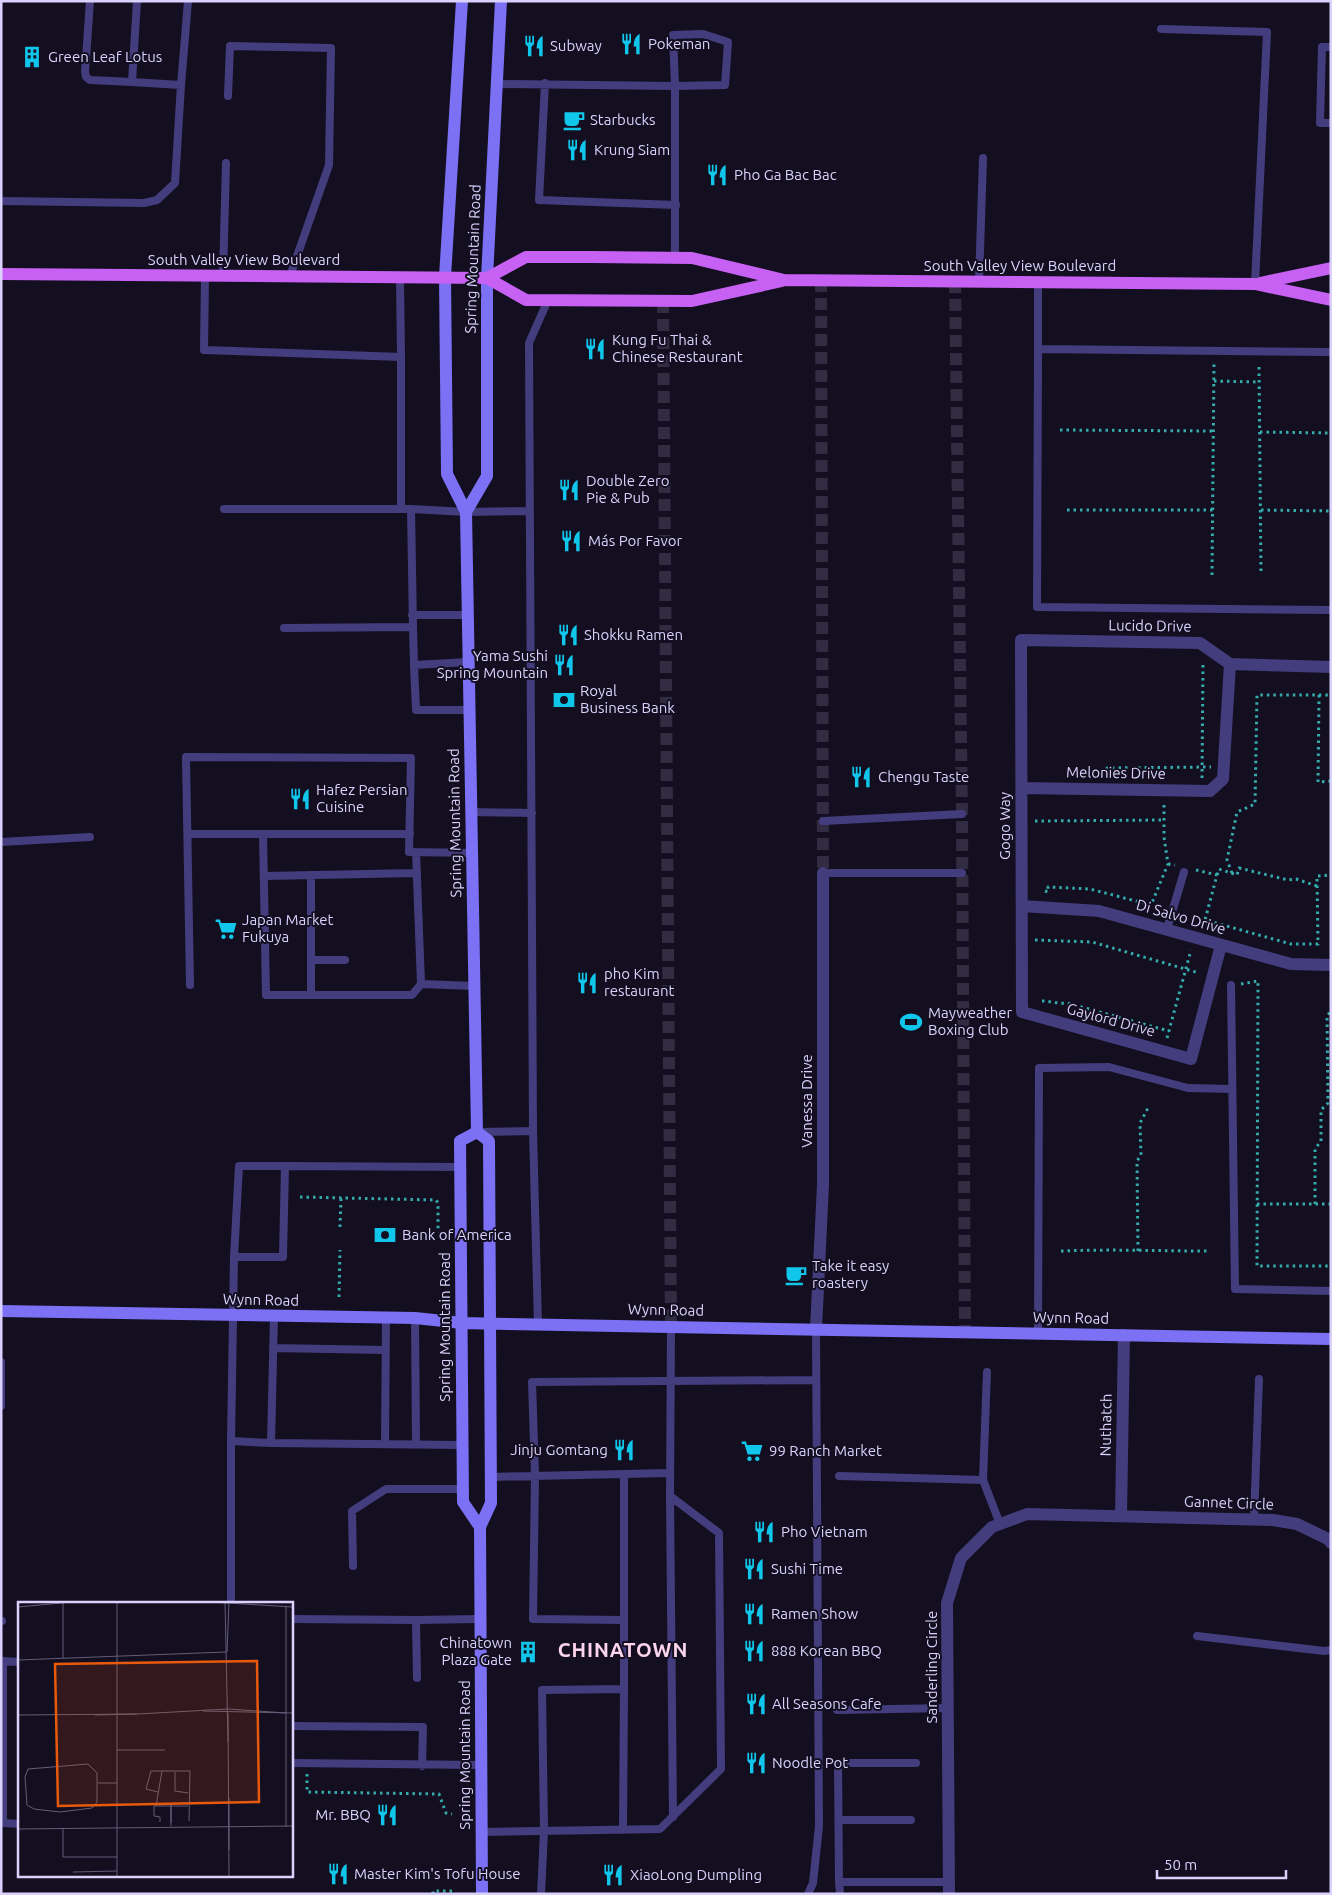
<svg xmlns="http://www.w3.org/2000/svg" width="1332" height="1895" font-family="Ubuntu,sans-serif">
  <rect width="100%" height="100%" fill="#130f21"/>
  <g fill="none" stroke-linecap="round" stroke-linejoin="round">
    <path stroke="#312c42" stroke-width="12" stroke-dasharray="12 6" stroke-linecap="butt" d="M821,280l2,593
      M955,281l7,533 3,518
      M663,301l8,1026"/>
    <path stroke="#36abac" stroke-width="3" stroke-dasharray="2.5 4" stroke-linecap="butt" d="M1259,367l2,208
      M1214,381l45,1
      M1060,430l154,1
      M1260,432l71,1
      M1067,510h146
      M1261,510l70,1
      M1212,575l2,-214
      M1319,695l-1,87 13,-1
      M1107,776v-8l104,-1
      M1202,778l1,-116
      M1035,821l129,-1
      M1168,864l7,1
      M1196,870l21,5 -12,45 86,24h27l-1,-68 14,-1
      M1232,873l-5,-13 10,-48 18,-8 2,-109h74
      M1217,875l2,-6 18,6 2,-7 49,12 8,-1 21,7
      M1045,891l3,1v-5l42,2 61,16 17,-41 -4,-27v-32
      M1035,940l57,2 107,31
      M1241,984l17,-3 -1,285h74
      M1042,1001c8,0 16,3 25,2l102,28
      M1167,1038l24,-88
      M300,1197l136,3 2,3v27l2,3 6,1
      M1257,1204h74
      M1315,1204v-55l6,-8v-31l7,-7 -1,-88 4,-3
      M340,1227l1,-29
      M1061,1251c49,-2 97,0 146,0
      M1138,1251l-1,-90 4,-6 -1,-32 9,-17
      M339,1297l1,-47
      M307,1774v18l132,2 7,19 6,1
      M433,1894v-3h20"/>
    <path stroke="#443d7d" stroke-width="8" d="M90,1l-5,71 1,5 4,3 42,2
      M1161,29l106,3 -12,252
      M703,34l25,8 -3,43 -50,1 -2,-51z
      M1331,47h-9l-2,76h11
      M545,83l-6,117 137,5
      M497,84l178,2v172
      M181,85l7,-84
      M228,96l2,-50 101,2 -2,117 -39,111
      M1,201l143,2 13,-3 18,-17 6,-98 -49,-3 5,-81
      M205,275l-1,75 197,7 -1,-80
      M223,276l3,-113
      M979,282l4,-124
      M1038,349v-67
      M1331,352l-293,-3 -1,258 294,3
      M401,357v152
      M224,509h187l55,3 64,-1
      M412,615h56
      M413,627l1,38 54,-3
      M284,628l129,-1 -2,-118
      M414,665l2,45h53
      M471,812l61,1
      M823,821l139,-7
      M188,834h222
      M263,834l3,161h146l9,-11 53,2
      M1,842l89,-5
      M416,852l5,132
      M823,873h139
      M311,875v119
      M264,876l153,-3
      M1167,929l17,-57
      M311,960h34
      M190,985l-4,-228 225,1 -2,94 63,1
      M1231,985l4,304 96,2
      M477,1132l56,-1
      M234,1257l5,-91h46
      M274,1316l-3,127 -40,-2 3,-184h49l2,-91 176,1
      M415,1318l1,126
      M538,1324l-5,-193 -4,-788 19,-43
      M1038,1333l1,-265 70,-1 79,21 44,1
      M273,1348l112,2
      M1,1362v44
      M987,1372l-4,108 17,44
      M271,1443l191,2
      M385,1444l1,-126
      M624,1474l45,-1
      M839,1476l144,4
      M490,1477l134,-3v215
      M670,1496l3,321
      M1254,1519l5,-140
      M353,1566l-1,-55 34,-22h77
      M231,1604v-163
      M291,1619l125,1 64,-1
      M416,1620l1,58
      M624,1620l-91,-1 2,-143 -3,-94 284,-2
      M1,1621h1
      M1197,1636l127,15 7,-1
      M19,1662l-16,-1v162l16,1
      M837,1710l111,-2
      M291,1726l132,1 -1,39
      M291,1763l190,2
      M916,1763h-78l1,119h110
      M839,1820h72
      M482,1832l178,-3 61,-60 -2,-236 -49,-37 1,-169
      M839,1882l1,12
      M541,1894l3,-63 -2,-141 82,-1 -1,141
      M808,1894l5,-11 6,-57 -3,-497"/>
    <path stroke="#443d7d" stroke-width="12" d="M1022,788l188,3 13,-12 7,-115
      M1022,906l77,5 192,53 40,1
      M1221,945l-30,114 -169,-47 -1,-372 179,3 30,21 101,3
      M816,1329l7,-144v-312
      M1121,1516l3,-181
      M949,1894l-2,-291 14,-45 31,-31 35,-13 246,6 24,4 31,15 3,4"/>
    <path stroke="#7c70f5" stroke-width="12" d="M462,1l-17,276 2,197 19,38 11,620
      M466,512l21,-36v-198l14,-277
      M477,1132l12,9 2,362 -11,24 2,367
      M477,1132l-17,9 3,361 17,25
      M1,1311l414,7 47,5 46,1 823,15"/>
    <path stroke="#c761f4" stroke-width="12" d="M1,274l486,4 39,22 166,1 90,-20
      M487,278l39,-21h65l101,1 92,22 471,4 76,16
      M1260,283l71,-15"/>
  </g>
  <defs>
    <g id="restaurant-bare" transform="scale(1.725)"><path d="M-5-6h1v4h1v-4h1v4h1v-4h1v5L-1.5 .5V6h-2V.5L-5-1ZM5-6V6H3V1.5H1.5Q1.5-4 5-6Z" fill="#10c6ea" stroke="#130f21" stroke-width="2.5" paint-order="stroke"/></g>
    <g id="building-bare" transform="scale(1.725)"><path d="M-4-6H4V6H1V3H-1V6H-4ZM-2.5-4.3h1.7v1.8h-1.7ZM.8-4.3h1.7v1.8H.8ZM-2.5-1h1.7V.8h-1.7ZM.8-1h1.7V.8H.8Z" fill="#10c6ea" stroke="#130f21" stroke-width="2.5" paint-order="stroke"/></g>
    <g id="cafe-bare" transform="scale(1.725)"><path d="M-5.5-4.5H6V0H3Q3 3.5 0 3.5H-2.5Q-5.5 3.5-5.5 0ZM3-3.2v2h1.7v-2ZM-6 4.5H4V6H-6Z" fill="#10c6ea" stroke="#130f21" stroke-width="2.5" paint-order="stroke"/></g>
    <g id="bank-bare" transform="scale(1.725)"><path d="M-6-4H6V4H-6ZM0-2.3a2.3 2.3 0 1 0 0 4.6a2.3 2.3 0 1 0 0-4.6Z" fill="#10c6ea" stroke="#130f21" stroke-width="2.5" paint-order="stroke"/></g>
    <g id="supermarket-bare" transform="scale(1.725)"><path d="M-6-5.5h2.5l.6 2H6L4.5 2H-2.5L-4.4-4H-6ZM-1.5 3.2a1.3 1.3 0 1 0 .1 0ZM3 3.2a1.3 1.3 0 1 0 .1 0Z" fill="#10c6ea" stroke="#130f21" stroke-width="2.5" paint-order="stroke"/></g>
    <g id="stadium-bare" transform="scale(1.725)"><path d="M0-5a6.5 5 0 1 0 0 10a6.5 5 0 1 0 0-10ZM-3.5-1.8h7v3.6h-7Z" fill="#10c6ea" stroke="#130f21" stroke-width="2.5" paint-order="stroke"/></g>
  </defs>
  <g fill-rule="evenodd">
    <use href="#restaurant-bare" x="631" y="44"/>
    <use href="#restaurant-bare" x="534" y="46"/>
    <use href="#building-bare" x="32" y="57"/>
    <use href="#cafe-bare" x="574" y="120"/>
    <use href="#restaurant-bare" x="577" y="150"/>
    <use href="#restaurant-bare" x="717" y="175"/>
    <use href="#restaurant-bare" x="595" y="349"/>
    <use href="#restaurant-bare" x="569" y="490"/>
    <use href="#restaurant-bare" x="571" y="541"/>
    <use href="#restaurant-bare" x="568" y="635"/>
    <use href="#restaurant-bare" x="564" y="665"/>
    <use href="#bank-bare" x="564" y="700"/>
    <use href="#restaurant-bare" x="861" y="777"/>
    <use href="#restaurant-bare" x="300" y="799"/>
    <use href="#supermarket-bare" x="226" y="929"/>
    <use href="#restaurant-bare" x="587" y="983"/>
    <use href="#stadium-bare" x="911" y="1022"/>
    <use href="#bank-bare" x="385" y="1235"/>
    <use href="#cafe-bare" x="796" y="1275"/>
    <use href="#restaurant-bare" x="624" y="1450"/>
    <use href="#supermarket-bare" x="752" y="1451"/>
    <use href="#restaurant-bare" x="764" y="1532"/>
    <use href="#restaurant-bare" x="754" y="1569"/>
    <use href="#restaurant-bare" x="754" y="1614"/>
    <use href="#restaurant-bare" x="754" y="1651"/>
    <use href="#building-bare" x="528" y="1652"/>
    <use href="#restaurant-bare" x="756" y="1704"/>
    <use href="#restaurant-bare" x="756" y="1763"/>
    <use href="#restaurant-bare" x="387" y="1815"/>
    <use href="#restaurant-bare" x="338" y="1874"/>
    <use href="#restaurant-bare" x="613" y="1875"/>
  </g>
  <g text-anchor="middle" stroke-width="4" stroke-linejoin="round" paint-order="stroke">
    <g font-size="15" fill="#dad2fc" stroke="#130f21" text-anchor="start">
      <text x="648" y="49">Pokeman</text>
      <text x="550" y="51">Subway</text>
      <text x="48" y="62">Green Leaf Lotus</text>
      <text x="590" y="125">Starbucks</text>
      <text x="594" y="155">Krung Siam</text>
      <text x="734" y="180">Pho Ga Bac Bac</text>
      <text x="612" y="345">Kung Fu Thai &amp;<tspan x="612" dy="17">Chinese Restaurant</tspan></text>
      <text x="586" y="486">Double Zero<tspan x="586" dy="17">Pie &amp; Pub</tspan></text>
      <text x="588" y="546">Más Por Favor</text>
      <text x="584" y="640">Shokku Ramen</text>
      <text x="548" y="661" text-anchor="end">Yama Sushi<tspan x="548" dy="17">Spring Mountain</tspan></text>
      <text x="580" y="696">Royal<tspan x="580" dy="17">Business Bank</tspan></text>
      <text x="878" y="782">Chengu Taste</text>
      <text x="316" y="795">Hafez Persian<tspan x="316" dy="17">Cuisine</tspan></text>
      <text x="242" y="925">Japan Market<tspan x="242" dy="17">Fukuya</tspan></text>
      <text x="604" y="979">pho Kim<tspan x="604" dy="17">restaurant</tspan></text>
      <text x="928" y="1018">Mayweather<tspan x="928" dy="17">Boxing Club</tspan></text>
      <text x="402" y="1240">Bank of America</text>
      <text x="812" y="1271">Take it easy<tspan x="812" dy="17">roastery</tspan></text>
      <text x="608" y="1455" text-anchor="end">Jinju Gomtang</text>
      <text x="769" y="1456">99 Ranch Market</text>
      <text x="781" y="1537">Pho Vietnam</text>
      <text x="771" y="1574">Sushi Time</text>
      <text x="771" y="1619">Ramen Show</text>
      <text x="512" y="1648" text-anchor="end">Chinatown<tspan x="512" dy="17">Plaza Gate</tspan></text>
      <text x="771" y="1656">888 Korean BBQ</text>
      <text x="772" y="1709">All Seasons Cafe</text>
      <text x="772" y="1768">Noodle Pot</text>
      <text x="371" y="1820" text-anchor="end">Mr. BBQ</text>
      <text x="354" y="1879">Master Kim's Tofu House</text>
      <text x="630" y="1880">XiaoLong Dumpling</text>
    </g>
    <g font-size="15" fill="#dad2fc" stroke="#130f21">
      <text transform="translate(473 259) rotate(-88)" y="5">Spring Mountain Road</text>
      <text x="244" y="265">South Valley View Boulevard</text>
      <text x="1020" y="271">South Valley View Boulevard</text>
      <text transform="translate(1150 626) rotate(1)" y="5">Lucido Drive</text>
      <text transform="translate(1116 773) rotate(1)" y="5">Melonies Drive</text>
      <text transform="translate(455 823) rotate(-91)" y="5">Spring Mountain Road</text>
      <text transform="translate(1005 826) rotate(-90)" y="5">Gogo Way</text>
      <text transform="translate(1181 917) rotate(16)" y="5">Di Salvo Drive</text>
      <text transform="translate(1111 1020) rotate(15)" y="5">Gaylord Drive</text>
      <text transform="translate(807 1101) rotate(-90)" y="5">Vanessa Drive</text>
      <text transform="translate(261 1300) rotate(1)" y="5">Wynn Road</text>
      <text transform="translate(666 1310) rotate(1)" y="5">Wynn Road</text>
      <text transform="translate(1071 1318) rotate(1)" y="5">Wynn Road</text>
      <text transform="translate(445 1327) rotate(-90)" y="5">Spring Mountain Road</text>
      <text transform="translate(1106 1425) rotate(-89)" y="5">Nuthatch</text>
      <text transform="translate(1229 1503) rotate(2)" y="5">Gannet Circle</text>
      <text transform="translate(932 1667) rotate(-90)" y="5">Sanderling Circle</text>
      <text transform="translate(465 1755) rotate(-90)" y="5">Spring Mountain Road</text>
    </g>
    <g font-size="20" font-weight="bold" letter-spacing="1" fill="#fcd4eb" stroke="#130f21">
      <text x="623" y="1657">CHINATOWN</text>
    </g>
  </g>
  <g transform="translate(18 1602)">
    <rect width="275" height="275" fill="#130f21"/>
    <path fill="none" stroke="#635d79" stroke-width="1" d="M79,0h27M193,0l82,5M207,0l3,140M268,4v221M0,5l54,-5M209,50l2,-50M45,56v-55M0,58l208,-8M185,109l90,2M210,111l1,164M119,112l91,-5 58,4M0,113l119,-1M77,113l42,-1M99,148h48M70,162l9,9v29l-5,6 -32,4 -26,-3 -7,-4 -2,-28 3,-8zM157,170v19l13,2M80,181h19M140,190l-12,-3 5,-18h39l-1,50M153,203v21M138,204l6,-35M142,220v-5l-6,-1v-10h34M153,221v-18M45,226v29h54M0,227l275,-3M211,248v-52M55,270l44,-1M99,275v-275"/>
    <path fill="#e8590c" fill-opacity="0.15" stroke="#e8590c" stroke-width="2.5" d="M239,59l2,141 -201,4 -3,-142z"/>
    <rect width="275" height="275" fill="none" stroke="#dad2fc" stroke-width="2.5"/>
  </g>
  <rect width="1332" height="1895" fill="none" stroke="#dad2fc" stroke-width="5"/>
  <path d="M1157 1870v8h129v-8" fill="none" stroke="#dad2fc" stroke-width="2.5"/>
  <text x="1164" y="1870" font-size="15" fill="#dad2fc" stroke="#130f21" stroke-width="4" paint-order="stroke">50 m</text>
</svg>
